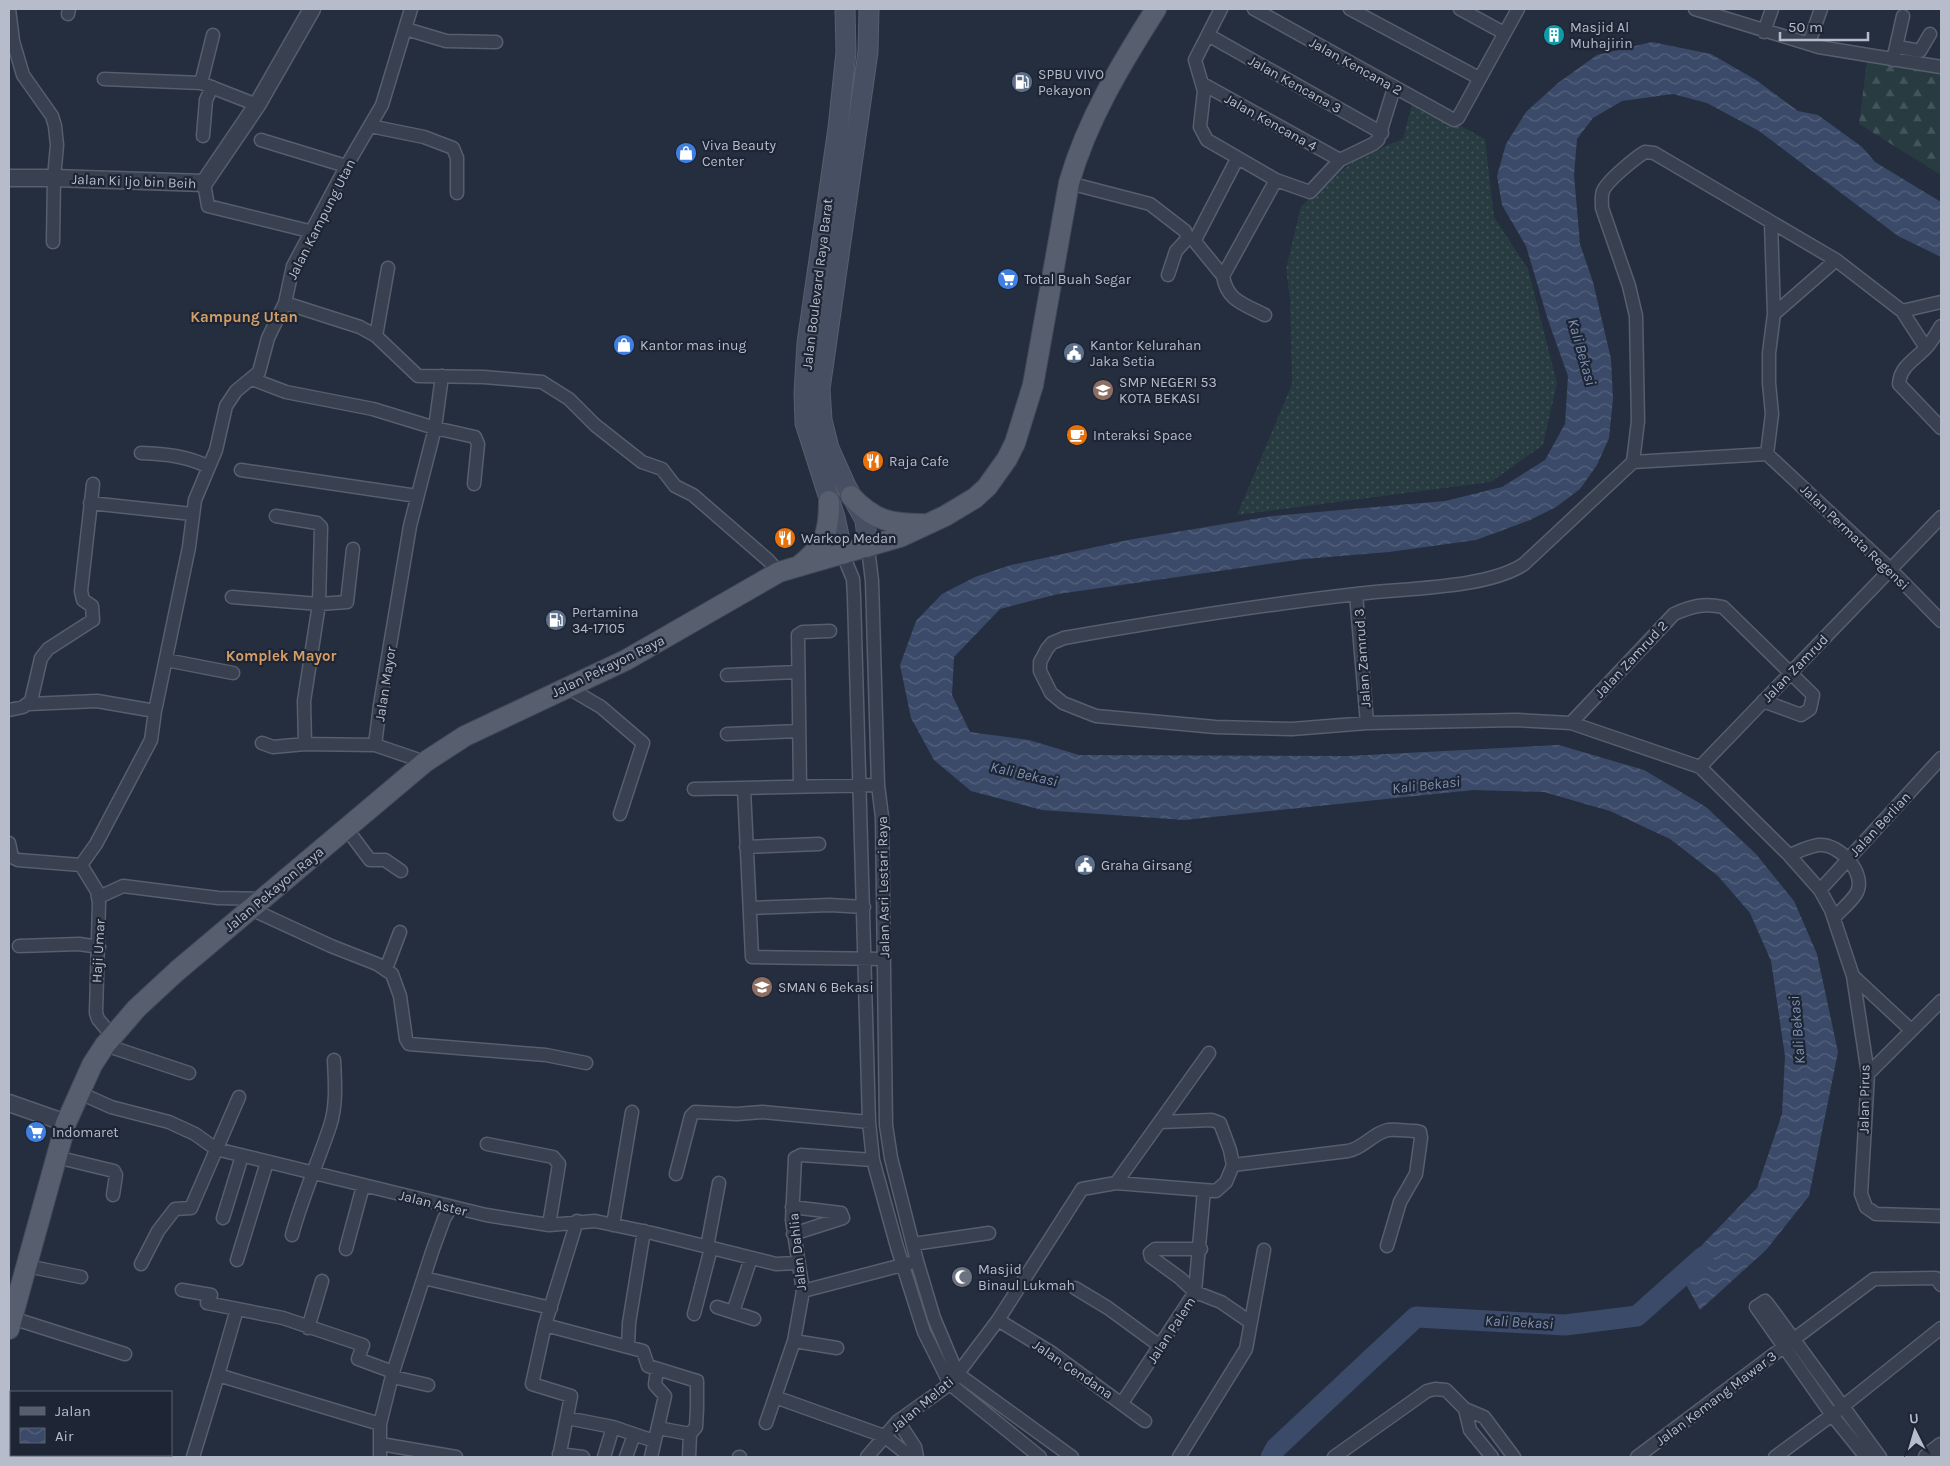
<svg xmlns="http://www.w3.org/2000/svg" width="1950" height="1466" font-family="Karla,sans-serif">
  <defs>
    <pattern id="grass-dots" width="8" height="8" patternUnits="userSpaceOnUse" patternTransform="scale(1.25)"><rect width="8" height="8" fill="#273b40"/><path d="M2 2h.1M6 6h.1" fill="none" stroke="#44555a" stroke-width="1.8" stroke-linecap="round"/></pattern>
    <pattern id="forest-firs" width="22" height="20" patternUnits="userSpaceOnUse" patternTransform="scale(1.25)"><rect width="22" height="20" fill="#273b40"/><path d="M5 1l3.5 6h-7zM16 11l3.5 6h-7z" fill="#44555a"/></pattern>
    <pattern id="water-waves" width="16" height="10" patternUnits="userSpaceOnUse" patternTransform="scale(1.25)"><rect width="16" height="10" fill="#3b4a68"/><path d="M0 5q4-4 8 0t8 0" fill="none" stroke="#55627c"/></pattern>
  </defs>
  <rect width="100%" height="100%" fill="#252e3f"/>
  <path fill="url(#grass-dots)" d="M1413,100l72,39 9,78 34,52 29,114 -14,62 -52,37 -254,33 55,-131 -2,-86 -4,-29 15,-63 56,-48 46,-19z"/>
  <path fill="url(#forest-firs)" d="M1867,61l74,11v103l-82,-51z"/>
  <path fill="url(#water-waves)" d="M1652,42l59,12 45,26 42,31 20,4 44,32 13,15 66,40v55l-43,-21 -139,-105 -52,-28 -34,-9 -51,7 -29,17 -16,21 -3,36 6,69 13,38 18,77 2,40 -4,39 -12,27 -17,24 -24,18 -26,13 -54,20 -87,12 -85,7 -246,35 -58,15 -46,48 -2,38 18,37 59,8 50,15 269,1 211,-11 85,25 62,37 50,47 38,47 23,53 21,98 -29,144 -43,54 -66,60 -22,-40 79,-82 25,-74 3,-58 -14,-95 -21,-48 -32,-37 -48,-37 -60,-28 -66,-19 -71,-2 -289,30 -142,-10 -71,-19 -37,-31 -23,-42 -11,-53 16,-44 26,-27 33,-17 36,-12 117,-25 144,-24 173,-15 57,-14 43,-27 20,-36 3,-48 -20,-56 -22,-74 -24,-41 -5,-29 9,-32 20,-32 32,-29 39,-28z"/>
  <g fill="none" stroke-linecap="round" stroke-linejoin="round">
    <path stroke="#3b4a68" stroke-width="21" d="M1271,1457l5,-9 140,-131 149,8 72,-9 66,-59"/>
    <g stroke="#575e6d" stroke-width="15">
      <path id="minor" d="M9,9l4,32 10,34 29,41 3,10 2,19 -3,33 -1,64
        M411,9l-29,96 -35,60 -54,101 -8,37 75,24 16,9 42,40 66,1 58,5 27,17 26,26 47,37 20,7 13,17 18,9 75,65 11,12
        M1221,9l-26,51 9,31 -4,36 7,13 69,40 34,12 30,-32 33,-16 5,-4 16,-52
        M1254,9l200,111 4,-2 60,-109
        M1350,9l129,69
        M1460,9l44,24
        M1695,9l124,38 122,20
        M68,14l1,-5
        M406,29l40,12 50,1
        M1764,32l8,-23
        M213,35l-12,48 56,22
        M1208,35l174,98
        M1809,43l12,-34
        M1898,47l22,4 10,-17
        M1893,60l10,-44
        M104,79l97,4
        M1203,84l137,76
        M370,126l54,11 29,11 4,10v35
        M203,136l3,-36 6,-13
        M261,140l85,26
        M204,183l4,23 105,26
        M1069,183l81,21 35,27 3,7 -12,13 -8,24
        M1223,276l-27,-33v-5l41,-79
        M1902,311l39,-9
        M1774,314l62,-54
        M1265,315c-21,-11 -38,-14 -42,-39l53,-96
        M1941,326c-5,8 -10,17 -16,23 -11,11 -25,18 -26,35l42,44
        M376,336l12,-68
        M1926,348l-24,-37 -66,-51 -182,-107 -9,-1c-10,6 -38,29 -42,39 -2,5 -1,11 -1,17l27,78 7,30 2,105 -5,41 -109,102c-37,25 -121,24 -167,30 -98,11 -196,27 -293,44l-12,5 -5,6 -7,13v9l11,22 12,10 33,13 119,11 77,2 75,-6 150,-3 54,3 129,44 89,88 31,35 11,20 22,66 15,98 -7,120 5,13 10,7 65,2
        M252,379l34,13 87,17 62,19 40,9 3,7 -4,40
        M141,453c25,1 46,3 68,14
        M1767,454l123,115 51,52
        M1767,454l5,-40 -3,-31v-30l5,-39 -3,-91
        M1633,462l134,-8
        M241,470l176,26
        M90,503l102,11
        M276,516l41,7 4,4 -2,77 28,-2 6,-53
        M868,548l4,33 6,204 4,32 4,308 5,33 26,103 17,57 21,50 7,9 110,80
        M843,555l10,24 1,18 15,525 4,38 24,87 27,85 26,52 90,73
        M1356,594l11,129
        M232,597l87,7 -15,97 1,43 70,1 50,17
        M166,660l67,13
        M727,675l71,-3
        M567,687l34,20 42,36 -23,71
        M29,704l68,-3 58,10
        M9,710l14,-3 8,-6 10,-43 7,-9 45,-29 -1,-14 -9,-6 -2,-9 12,-107
        M1571,723l103,-109c18,-8 30,-11 49,-7l90,88 -3,14 -9,6 -38,-14
        M727,734l72,-3
        M262,743l11,4 32,-3
        M375,745l5,-40 30,-179 25,-98 7,-52
        M1700,767l241,-250
        M800,787l-2,-152 5,-3 27,-1
        M694,789l184,-4
        M744,789l8,168 132,2
        M346,828l24,32h15l16,11
        M9,843l3,14 6,3 63,5
        M746,847l73,-3
        M1789,855c9,-3 20,-9 30,-10 21,-2 49,30 37,49 -6,9 -15,16 -22,24
        M81,865l15,-21 55,-104 4,-29 34,-164 6,-47 21,-50 10,-44 10,-15 23,-19 9,-34 17,-35
        M81,865l16,26 2,12 -3,110 2,6 14,17
        M1820,890l121,-132
        M99,897l24,-11 95,12 45,1
        M750,908l80,-3 34,2
        M251,909l80,37 46,18 15,10 8,22 6,43 3,5 137,11 40,8
        M19,946l60,-2 20,3
        M386,969l14,-37
        M1853,976l58,54
        M105,1045l84,28
        M1868,1074l73,-73
        M80,1093l31,14 58,15 26,12 21,15 270,66 63,10 46,-4 57,12 124,31 21,-1
        M1161,1122l51,-2 8,3 10,27 3,15
        M487,1144l66,13 6,7 -10,61
        M56,1157l58,14 2,4 -3,20
        M873,1160l-72,-5 -6,3 -3,62 11,71 -9,50 -19,56 109,39 23,18 8,3
        M676,1174l15,-58 4,-4 42,2 25,-2 107,10
        M1116,1183l93,-130
        M792,1207l49,6 2,5 -50,16
        M223,1218l19,-62
        M613,1225l19,-113
        M292,1235c10,-37 26,-73 38,-109 7,-21 5,-45 4,-66
        M913,1244l76,-11
        M707,1247l12,-64
        M346,1249l17,-63
        M1201,1249h-46l-5,4 1,4 29,21 15,14 26,10 29,20
        M237,1260l30,-98
        M141,1264l17,-33 17,-22 16,-1 48,-111
        M27,1266l54,11
        M424,1278l127,30
        M1075,1288l33,20 52,38
        M182,1290l29,5 -4,8 76,15 80,27 -5,14 35,13
        M803,1291l107,-28
        M717,1307l37,12
        M733,1312l18,-54
        M694,1314l17,-66
        M12,1318l113,36
        M998,1320l54,33 93,68
        M545,1325l98,26 5,15 49,15v27l-1,19 -6,7 -1,23
        M308,1328l14,-47
        M794,1341l43,7
        M628,1347l1,-24 15,-92
        M218,1375l19,-66
        M393,1377l35,8
        M1122,1403l73,-111 9,-102
        M1465,1409l5,21 22,27
        M567,1418l46,9 -9,30
        M898,1421l17,26 2,10
        M766,1423l9,-26
        M613,1427l41,14
        M658,1428l32,6
        M9,1437l2,1
        M381,1444l75,13
        M559,1454l24,3
        M58,1455l7,2
        M193,1457l25,-82 162,49
        M380,1457v-33l13,-52 40,-123 11,-30 7,-12
        M559,1457l12,-61 -39,-12 13,-59 32,-104
        M626,1457l8,-22
        M651,1457l14,-61 -10,-11 2,-16
        M739,1457h1
        M867,1457l31,-36 52,-37 48,-64 84,-131 34,-6 100,8 10,-9 7,-17 115,-14c16,-3 25,-18 40,-21 9,-1 19,1 28,1l4,1 1,6 -5,36 -16,28 -13,44
        M1179,1457l67,-108 18,-99
        M1334,1457l93,-66 8,-2 11,1 19,19 19,8 30,40
        M1637,1457l237,-178 62,-1 5,7
        M1775,1457l57,-42 109,-87
        M1866,1457l-34,-42 -76,-108 9,-6 2,2 113,154"/>
    </g>
    <g stroke="#575e6d" stroke-width="19">
      <path id="tertiary" d="M9,178h45l150,5 53,-78 55,-96
        M9,1103l57,20
        M1927,1457l14,-11"/>
    </g>
    <g stroke="#575e6d" stroke-width="21">
      <path id="secondary" d="M868,548l-3,-28 -19,-34 -17,-38 -7,-28 -2,-31 48,-337 1,-43
        M843,555l-8,-38 -30,-94 -1,-30 3,-50 31,-215 8,-76 -1,-43"/>
    </g>
    <g stroke="#434958" stroke-width="22">
      <path id="primary" d="M851,496c23,25 40,28 72,28
        M799,566c26,-21 30,-32 30,-65
        M9,1329l57,-206 26,-58 13,-20 32,-37 40,-37 248,-209 40,-26 161,-76 153,-88 121,-35 45,-21 30,-18 12,-11 20,-28 8,-16 18,-58 36,-202c18,-63 52,-119 87,-174"/>
    </g>
    <use href="#minor" stroke="#39404f" stroke-width="12"/>
    <use href="#tertiary" stroke="#39404f" stroke-width="16"/>
    <use href="#secondary" stroke="#474f62" stroke-width="19"/>
    <use href="#primary" stroke="#575f6f" stroke-width="20"/>
  </g>
  <defs>
    <g id="building-disc" transform="scale(1.125)"><circle r="9.5" fill="#0f9aa8" stroke="#1e2534"/><path d="M-4-6H4V6H1V3H-1V6H-4ZM-2.5-4.3h1.7v1.8h-1.7ZM.8-4.3h1.7v1.8H.8ZM-2.5-1h1.7V.8h-1.7ZM.8-1h1.7V.8H.8Z" fill="#fff"/></g>
    <g id="fuel-disc" transform="scale(1.125)"><circle r="9.5" fill="#5c6f8a" stroke="#1e2534"/><path d="M-5.5-6h7V0h2V4h1.3V-2.5L3-4.5l.8-.8L6-3V5H2.5V1h-1V6h-7ZM-4.2-4.7v3.2H.2V-4.7Z" fill="#fff"/></g>
    <g id="shop-disc" transform="scale(1.125)"><circle r="9.5" fill="#3f7fe0" stroke="#1e2534"/><path d="M-5-2.5h2.3a2.7 3.5 0 0 1 5.4 0H5L5.5 6h-11ZM-1.5-2.5h3a1.5 2.3 0 0 0-3 0Z" fill="#fff"/></g>
    <g id="supermarket-disc" transform="scale(1.125)"><circle r="9.5" fill="#3f7fe0" stroke="#1e2534"/><path d="M-6-5.5h2.5l.6 2H6L4.5 2H-2.5L-4.4-4H-6ZM-1.5 3.2a1.3 1.3 0 1 0 .1 0ZM3 3.2a1.3 1.3 0 1 0 .1 0Z" fill="#fff"/></g>
    <g id="civic-disc" transform="scale(1.125)"><circle r="9.5" fill="#5c6f8a" stroke="#1e2534"/><path d="M-.6-6.5H3V-4.5H.6V-3L4-1V1h2V6H-6V1h2V-1L-.6-3ZM-1.2 2.5V6h2.4V2.5Z" fill="#fff"/></g>
    <g id="school-disc" transform="scale(1.125)"><circle r="9.5" fill="#8d6e63" stroke="#1e2534"/><path d="M0-5L7-2L0 1L-7-2ZM-4 1L0 2.5L4 1V4Q0 6-4 4Z" fill="#fff"/></g>
    <g id="cafe-disc" transform="scale(1.125)"><circle r="9.5" fill="#e8710a" stroke="#1e2534"/><path d="M-5.5-4.5H6V0H3Q3 3.5 0 3.5H-2.5Q-5.5 3.5-5.5 0ZM3-3.2v2h1.7v-2ZM-6 4.5H4V6H-6Z" fill="#fff"/></g>
    <g id="restaurant-disc" transform="scale(1.125)"><circle r="9.5" fill="#e8710a" stroke="#1e2534"/><path d="M-5-6h1v4h1v-4h1v4h1v-4h1v5L-1.5 .5V6h-2V.5L-5-1ZM5-6V6H3V1.5H1.5Q1.5-4 5-6Z" fill="#fff"/></g>
    <g id="mosque-disc" transform="scale(1.125)"><circle r="9.5" fill="#6b7280" stroke="#1e2534"/><path d="M3.5-4.9A6 6 0 1 0 3.5 4.9A5 5 0 1 1 3.5-4.9Z" fill="#fff"/></g>
  </defs>
  <g fill-rule="evenodd">
    <use href="#building-disc" x="1554" y="35"/>
    <use href="#fuel-disc" x="1022" y="82"/>
    <use href="#shop-disc" x="686" y="153"/>
    <use href="#supermarket-disc" x="1008" y="279"/>
    <use href="#shop-disc" x="624" y="345"/>
    <use href="#civic-disc" x="1074" y="353"/>
    <use href="#school-disc" x="1103" y="390"/>
    <use href="#cafe-disc" x="1077" y="435"/>
    <use href="#restaurant-disc" x="873" y="461"/>
    <use href="#restaurant-disc" x="785" y="538"/>
    <use href="#fuel-disc" x="556" y="620"/>
    <use href="#civic-disc" x="1085" y="865"/>
    <use href="#school-disc" x="762" y="987"/>
    <use href="#supermarket-disc" x="36" y="1132"/>
    <use href="#mosque-disc" x="962" y="1277"/>
  </g>
  <g text-anchor="middle" stroke-width="4.5" stroke-linejoin="round" paint-order="stroke">
    <g font-size="14" fill="#b6bcca" stroke="#1e2534" text-anchor="start">
      <text x="1570" y="32">Masjid Al<tspan x="1570" dy="16">Muhajirin</tspan></text>
      <text x="1038" y="79">SPBU VIVO<tspan x="1038" dy="16">Pekayon</tspan></text>
      <text x="702" y="150">Viva Beauty<tspan x="702" dy="16">Center</tspan></text>
      <text x="1024" y="284">Total Buah Segar</text>
      <text x="640" y="350">Kantor mas inug</text>
      <text x="1090" y="350">Kantor Kelurahan<tspan x="1090" dy="16">Jaka Setia</tspan></text>
      <text x="1119" y="387">SMP NEGERI 53<tspan x="1119" dy="16">KOTA BEKASI</tspan></text>
      <text x="1093" y="440">Interaksi Space</text>
      <text x="889" y="466">Raja Cafe</text>
      <text x="801" y="543">Warkop Medan</text>
      <text x="572" y="617">Pertamina<tspan x="572" dy="16">34-17105</tspan></text>
      <text x="1101" y="870">Graha Girsang</text>
      <text x="778" y="992">SMAN 6 Bekasi</text>
      <text x="52" y="1137">Indomaret</text>
      <text x="978" y="1274">Masjid<tspan x="978" dy="16">Binaul Lukmah</tspan></text>
    </g>
    <g font-size="14" fill="#b6bcca" stroke="#1e2534">
      <text transform="translate(1356 66) rotate(29)" y="5">Jalan Kencana 2</text>
      <text transform="translate(1295 84) rotate(29)" y="5">Jalan Kencana 3</text>
      <text transform="translate(1271 122) rotate(29)" y="5">Jalan Kencana 4</text>
      <text transform="translate(134 181) rotate(2)" y="5">Jalan Ki Ijo bin Beih</text>
      <text transform="translate(321 219) rotate(-63)" y="5">Jalan Kampung Utan</text>
      <text transform="translate(817 284) rotate(-83)" y="5">Jalan Boulevard Raya Barat</text>
      <text transform="translate(1855 537) rotate(44)" y="5">Jalan Permata Regensi</text>
      <text transform="translate(1362 658) rotate(-94)" y="5">Jalan Zamrud 3</text>
      <text transform="translate(1631 659) rotate(-47)" y="5">Jalan Zamrud 2</text>
      <text transform="translate(608 666) rotate(-26)" y="5">Jalan Pekayon Raya</text>
      <text transform="translate(1795 668) rotate(-46)" y="5">Jalan Zamrud</text>
      <text transform="translate(385 684) rotate(-81)" y="5">Jalan Mayor</text>
      <text transform="translate(1880 824) rotate(-47)" y="5">Jalan Berlian</text>
      <text transform="translate(883 887) rotate(-91)" y="5">Jalan Asri Lestari Raya</text>
      <text transform="translate(274 889) rotate(-40)" y="5">Jalan Pekayon Raya</text>
      <text transform="translate(98 951) rotate(-87)" y="5">Haji Umar</text>
      <text transform="translate(1864 1099) rotate(-89)" y="5">Jalan Pirus</text>
      <text transform="translate(433 1203) rotate(14)" y="5">Jalan Aster</text>
      <text transform="translate(797 1252) rotate(-96)" y="5">Jalan Dahlia</text>
      <text transform="translate(1171 1330) rotate(-57)" y="5">Jalan Palem</text>
      <text transform="translate(1073 1369) rotate(34)" y="5">Jalan Cendana</text>
      <text transform="translate(1716 1398) rotate(-37)" y="5">Jalan Kemang Mawar 3</text>
      <text transform="translate(922 1404) rotate(-40)" y="5">Jalan Melati</text>
    </g>
    <g font-size="15" font-weight="bold" fill="#d49f66" stroke="#1e2534">
      <text x="244" y="322">Kampung Utan</text>
      <text x="281" y="661">Komplek Mayor</text>
    </g>
    <g font-size="15" font-style="italic" fill="#7d8fb1" stroke="#1e2534">
      <text transform="translate(1582 352) rotate(74)" y="5">Kali Bekasi</text>
      <text transform="translate(1024 774) rotate(13)" y="5">Kali Bekasi</text>
      <text transform="translate(1426 785) rotate(-6)" y="5">Kali Bekasi</text>
      <text transform="translate(1797 1030) rotate(-95)" y="5">Kali Bekasi</text>
      <text transform="translate(1519 1322) rotate(3)" y="5">Kali Bekasi</text>
    </g>
  </g>
  <rect width="1950" height="1466" fill="none" stroke="#b6bcca" stroke-width="20"/>
  <rect x="10" y="1391" width="162" height="65" fill="#1e2534" stroke="#5b6170"/>
  <rect x="20" y="1407" width="25" height="8" fill="#575f6f" stroke="#5b6170"/>
  <text x="55" y="1416" font-size="15" fill="#b6bcca">Jalan</text>
  <rect x="20" y="1428" width="25" height="15" fill="url(#water-waves)" stroke="#5b6170"/>
  <text x="55" y="1441" font-size="15" fill="#b6bcca">Air</text>
  <g transform="translate(1915 1431) rotate(355)" stroke="#1e2534" stroke-width="4" paint-order="stroke">
  <path d="M0-4L9 19L0 12L-9 19Z" fill="#b6bcca"/>
  <text y="-8" font-size="14" font-weight="bold" text-anchor="middle" fill="#b6bcca">U</text>
  </g>
  <path d="M1780 32v8h88v-8" fill="none" stroke="#b6bcca" stroke-width="2.5"/>
  <text x="1788" y="32" font-size="15" fill="#b6bcca" stroke="#1e2534" stroke-width="4" paint-order="stroke">50 m</text>
</svg>
